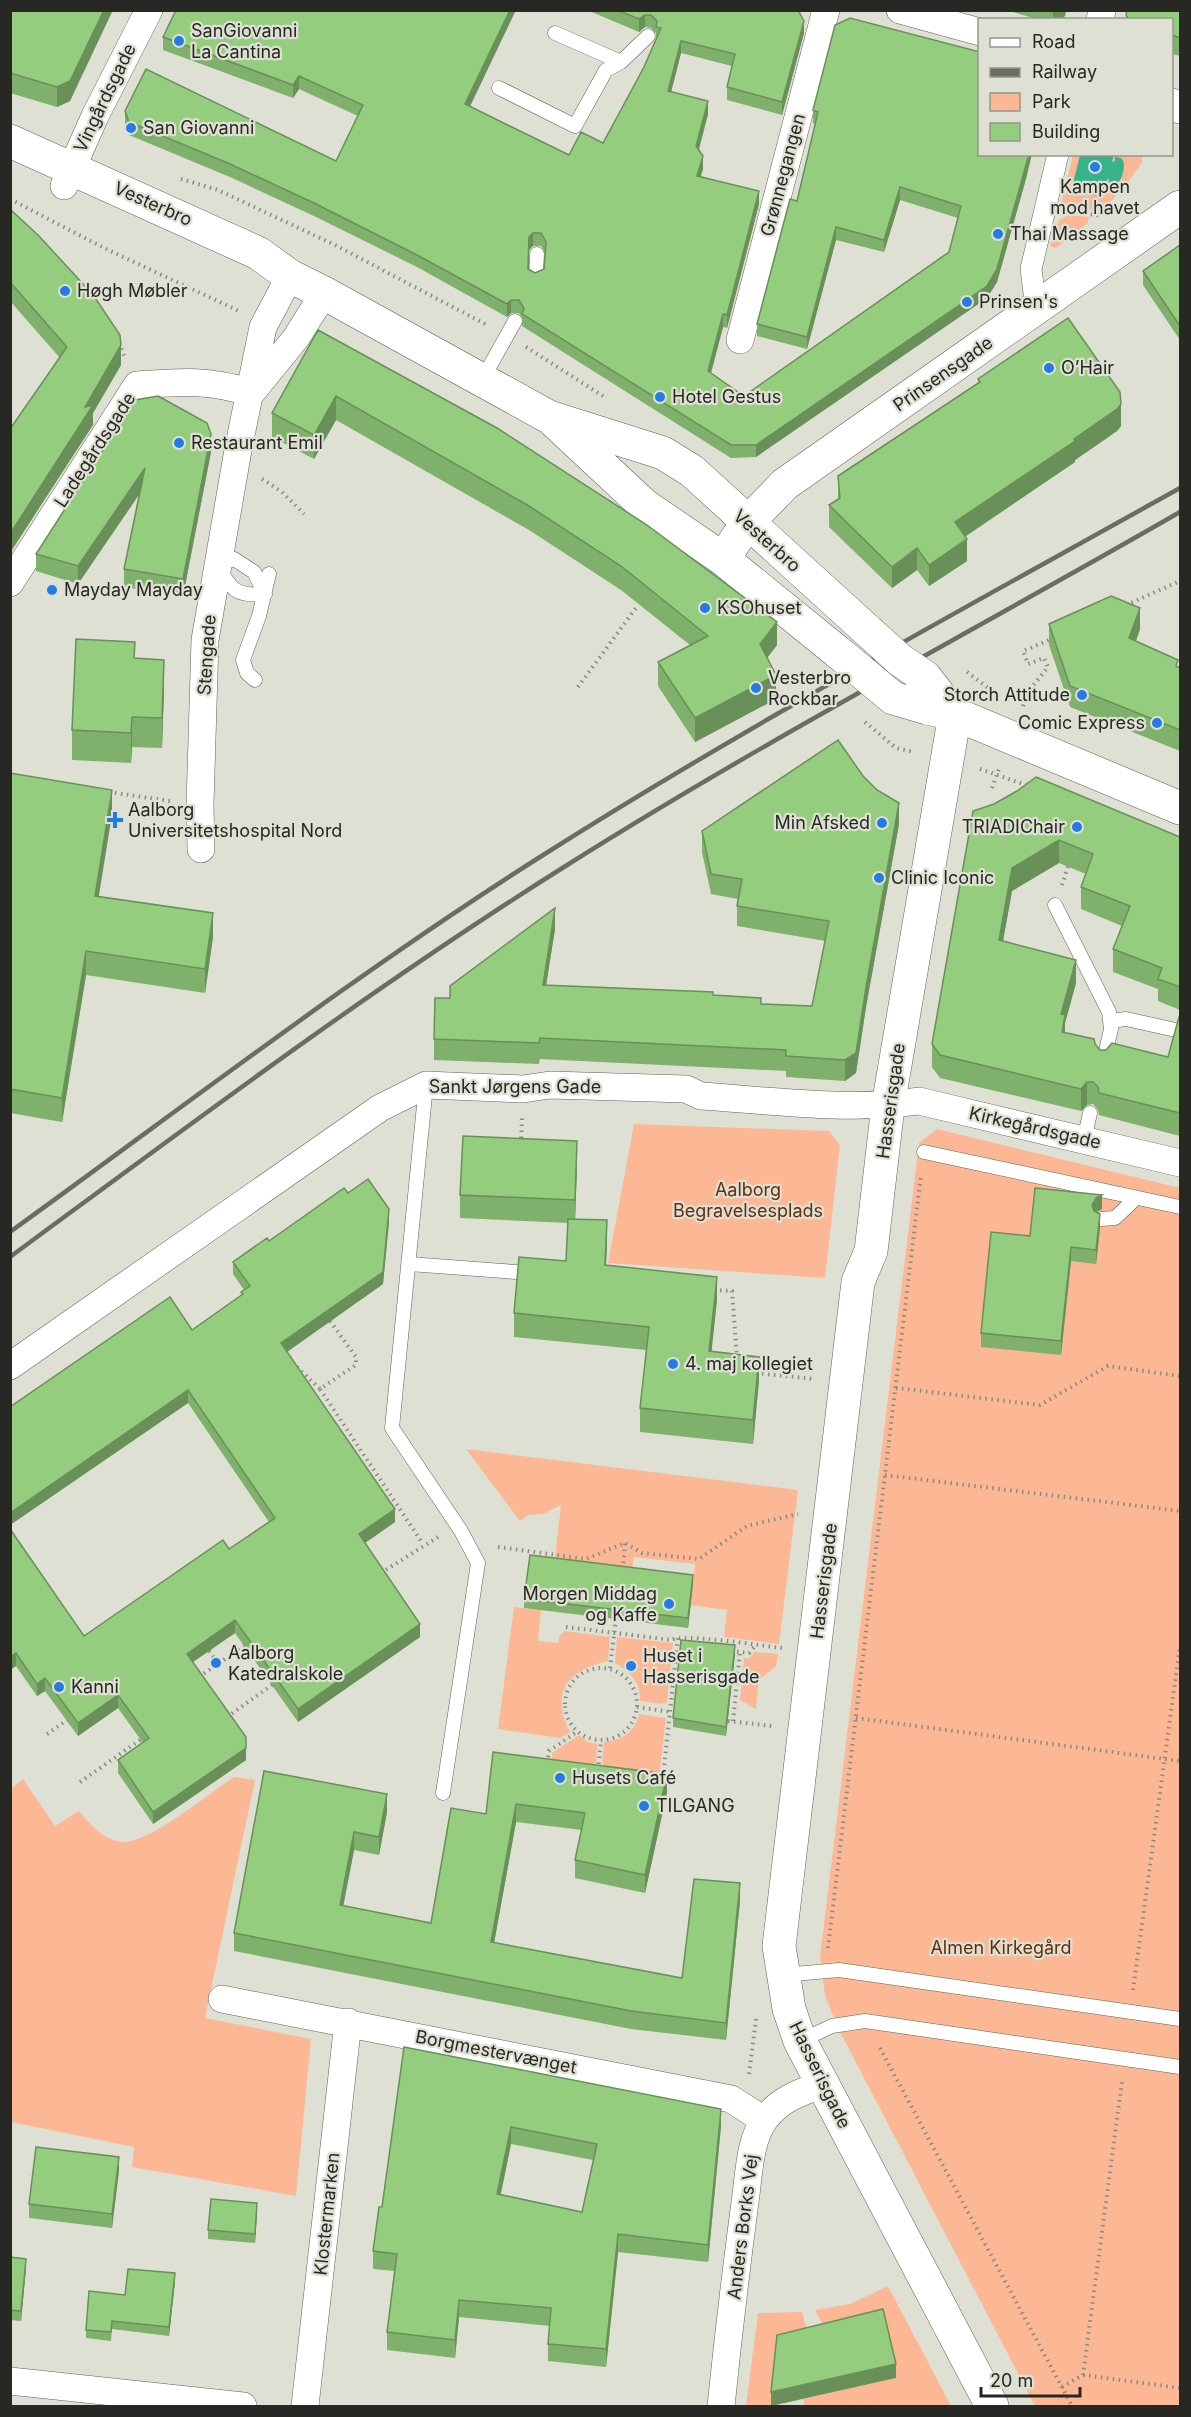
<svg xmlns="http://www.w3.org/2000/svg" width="1191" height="2417" font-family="Inter,sans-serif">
  <rect width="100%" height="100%" fill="#dfe0d4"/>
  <path fill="#fcb895" d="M1142,154v9c-9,11 -30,43 -43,46 -11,3 -27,-3 -38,-5l12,-49h7l-7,28 2,7 21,6 6,-3 6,-15h1l6,-16h-3l2,-7z
    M1069,215l20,2 -2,7 -31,24 -6,-2 9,-26z
    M634,1124l195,7 11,14 -15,133 -217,-15z
    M937,1129l243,59v1218h-145l-196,-376 -14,-34 -5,-39 99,-814z
    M466,1449l332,41 -19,154 -55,-7 3,-27 -37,-5 5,-41 -61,-7 -3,20 -77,-10 7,-62 -18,9 -15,1 -8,6z
    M514,1607l27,3 -3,31 20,2 2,-8 5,-4 45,6 -2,24c-39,9 -59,30 -38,71l-10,6 -62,-9z
    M617,1637l56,6 -6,59 -6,2 -21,-3c1,-19 -10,-29 -25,-38z
    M755,1652l23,2 -2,12 -17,14 -3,29 -16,-9 4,-42 4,1z
    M639,1714l27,4 -7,60 -49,-5 -8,-10 2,-21c18,-1 31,-11 35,-28z
    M579,1735l9,7 9,2 -1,21 -44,-5v-7z
    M234,1777l21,3 -50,238 106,21 -15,157 -164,-29 2,-20 -123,-25v-333l12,-10 32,47 24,-15c12,14 24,29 44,31 25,2 88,-50 111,-65z
    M888,2286l63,120h-146l-2,-7 93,-21 -68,-42 -13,-26 35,-6z
    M802,2312l8,28 -39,65 8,-1 1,2h-34l12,-93z"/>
  <path fill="#37b38b" d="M1080,155h34l-2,7 3,-1v-4l6,1c6,5 2,19 -3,25l-8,1 -2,-6 -6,15 -6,3 -21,-6 -2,-7z"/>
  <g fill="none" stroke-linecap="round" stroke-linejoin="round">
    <g stroke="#616158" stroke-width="15">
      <path id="service" d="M555,33l66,29
        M499,88l76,38 31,-56 15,-8 27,-26
        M536,277l1,-23
        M482,380l33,-59
        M234,559l20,13 11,22c-30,3 -34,-5 -48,-29z
        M255,680l-8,-7 -4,-13 16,-44 10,-42
        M1055,905l54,107 2,17 -8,35
        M1111,1021l15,-2 54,12
        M426,1085l-34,343 69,103 17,32 -35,230
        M1084,1140l6,-27
        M924,1152l256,55
        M1101,1219l14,-1 21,-20
        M409,1264l107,8
        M783,1975l56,-5 341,49
        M800,2041l32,-15 33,-5 315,46"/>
    </g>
    <g stroke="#616158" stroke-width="22">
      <path id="pedestrian" d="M1036,309l-5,-40 27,-115"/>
    </g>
    <g stroke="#616158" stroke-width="28">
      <path id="minor" d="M900,10l80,22
        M1100,20l2,-10
        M1172,102l8,8
        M64,186l31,-70 54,-106
        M740,340l86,-330
        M252,392l44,-54 28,-45
        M10,583l127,-198c43,-3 72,-6 114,8
        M201,849l-1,-44 5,-165 33,-190 25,-123 27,-51
        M10,1366l370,-258 46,-23 97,4 27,-4 136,4 15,7c73,5 146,15 218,5l261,62
        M222,1999l509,100 33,21
        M10,2381l233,25
        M305,2406l43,-384
        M721,2406c7,-68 15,-136 24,-204 4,-26 4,-61 20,-83 15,-20 36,-27 58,-35"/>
    </g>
    <g stroke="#616158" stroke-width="34">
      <path id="tertiary" d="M955,714l-67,392 -17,145 -13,31 -79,664 10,63 11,32 192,365"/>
    </g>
    <g stroke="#616158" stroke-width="34">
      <path id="secondary" d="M10,141l248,112 32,23 34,17 225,124 114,36 29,18 176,160
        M555,422l89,83 79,54 116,94
        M723,559l24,-36 38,-39 395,-277
        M927,708l28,6 225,94"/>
    </g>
    <path stroke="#898a82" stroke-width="4" stroke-dasharray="1.5 4.5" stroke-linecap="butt" d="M181,179l37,11 119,56 148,78
      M10,199l96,50 133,62
      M1073,211l28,5
      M119,343l6,15
      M526,347l80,51
      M262,479l20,13 22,22
      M1126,605l54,-24
      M967,672l25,19
      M578,687l60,-82
      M1023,706l5,-14 20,-25 -4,-9 -16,6 -5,-13 31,-13
      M865,722l31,26 18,4
      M980,769l49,17
      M992,788l7,-19
      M109,792l61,9
      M1062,885l6,-19
      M521,1144l1,-26
      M714,1290l18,1 5,67
      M330,1321l26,36v8l-36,24 103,155
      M297,1367l23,22
      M756,1373l58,6
      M896,1388l144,17 68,-39 72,10
      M885,1475l295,36
      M498,1547l88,12 39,-16 17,10 57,6 48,-33 51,-12
      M623,1569l2,-26
      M381,1573l57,-36
      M566,1627l106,13c10,-7 92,6 110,8
      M731,1651l18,2 7,-8
      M565 1704a36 36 0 1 1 72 0a36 36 0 1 1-72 0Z
      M610,1668l6,-49
      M199,1677l48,-33
      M637,1707l34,5
      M227,1717l45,-32
      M856,1718l324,43
      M728,1721l44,5
      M733,1721l7,-69
      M47,1734l23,-16
      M547,1763l2,-12 29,-20
      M598,1770l3,-30
      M663,1777l15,-140
      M80,1782l63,-44
      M828,1948l93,-773
      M1133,1990l47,-344
      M880,2048l192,358
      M749,2074l7,-55
      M1083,2375l97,13
      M1062,2387l21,-12 39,-294"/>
    <use href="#service" stroke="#fff" stroke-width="14"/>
    <use href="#pedestrian" stroke="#fff" stroke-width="21"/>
    <use href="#minor" stroke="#fff" stroke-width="27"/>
    <use href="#tertiary" stroke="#fff" stroke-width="33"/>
    <use href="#secondary" stroke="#fff" stroke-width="33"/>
    <path stroke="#6b6c65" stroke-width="4.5" d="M10,1232c176,-127 347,-259 530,-375 208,-132 425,-249 640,-369
      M10,1257c182,-134 363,-270 554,-390 201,-127 411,-237 616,-355"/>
    <g stroke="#616158" stroke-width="34" stroke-linecap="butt">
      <path id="secondary-bridge" d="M868,631l32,29 25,17 17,22
        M839,653l54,45 34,10"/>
    </g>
    <path stroke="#898a82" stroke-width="4" stroke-dasharray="1.5 4.5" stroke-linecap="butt" d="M209,1651l13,18"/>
    <use href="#secondary-bridge" stroke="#fff" stroke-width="33"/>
  </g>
  <path fill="#7fb06c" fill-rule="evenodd" d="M10,10l60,91 -13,6 -47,-14z
    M587,10h211l6,23 -22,82 -55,-15v-13l5,-21 -51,-13 -10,39 37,22 -9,36 4,19 -2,7 58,28 -32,124 -4,-1 -12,46 33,23 205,-144 9,-34 -58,-18 -16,52 -48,-12 -29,109 -50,-13v-12l40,-123 18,-77 -2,-1v-13l214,65 -30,107 -10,16 -231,159 -25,1 -209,-132v-8l-3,-5h-8l-4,4 -90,-50 -103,-51 -84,-39 -101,-42 -4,-12v-12l211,50 22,-45 -59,-27 -6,9 -130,-48v-13l307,70 99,48 34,-12 41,-76 12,-29v-5l-5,-5 -6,-1 -6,5zM533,246h8l4,7 -1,16 -9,4 -6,-4v-19z
    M1006,10h60l-1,6 -6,4h-19z
    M1180,10v46l-8,-2v-34h-46v-5z
    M10,209l111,156 -28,48v12l-33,-67 -50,-57z
    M1180,245v95l-37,-55v-14z
    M318,330l459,315 -10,13 9,41 -81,43 -37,-56v-24l32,-17 -69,-55 -92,-60 -193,-110 -22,39 -42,-22v-24z
    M978,379l143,47 -4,5 -42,29v2l-110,75 2,24 -38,25 -12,-16 -25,18 -63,-61v-22l9,-6v-23l140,-93z
    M158,396l49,27 4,11v18l-28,144 -59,-9v-18l15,-76 -61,91 -42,-13v-17l99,-154z
    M1049,624l91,5 -4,12 44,27v83l-110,-44 -21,-62z
    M135,658l29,32 -2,58 -30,-1 -1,16 -59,-3v-30z
    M10,773l102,41 -14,82 115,41 -8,56 -119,-18 -24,147 -52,-9z
    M863,776l36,48 -33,183 -10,66 -11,8 -59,-4v-6l-246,-12 -1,5 -105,-4v-21l16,-41 105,-69 -9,56 167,10 48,9 51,2 13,-65 -88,-15v-20l1,-7 -27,-5 -9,-42v-21z
    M973,811l207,26v173l-22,-9v-12l-45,-17v-23l9,-23 -41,-17v-22l5,-13 -27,-11 -47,28 -9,50 73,42 -11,40v9l30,12 5,6 68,7 12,-40v119l-81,-21 -1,-5 -5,-6 -6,1 -6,6 -141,-33 -8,-11v-23z
    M577,1165l-2,54 32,24 -1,22 111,35 -6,52 48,28 -6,64 -113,-12v-24l6,-58 -132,-13v-24l52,-52 2,-38 -108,-5v-23z
    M348,1193l41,29 -6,62 -96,68 108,170 -30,21 55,94 -122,85 -63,-89 -42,29 53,98 -93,64 -35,-51v-13l25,-17 -25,-35 -40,28 -33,-45 -8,5 -21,-30 -6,4v-141l74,107 145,-87 40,-27 -81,-119 -178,122 182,-195 49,-35v-3l3,-2 -11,-16v-12z
    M1102,1209l-6,3 4,16 -4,36 -25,-3 -10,94 -80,-8v-14l49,-97z
    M693,1584l-5,44 -164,-20v-9z
    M735,1654l-9,82 -53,-9v-9z
    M493,1752l174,40 -22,101 -70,-15v-18l7,-30 -66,-8 -22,121 188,35 58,-77 -14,139 -95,-11 -397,-78v-18l30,-162 123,41 -8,43 -25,-5 -11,56 88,17 55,-109z
    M404,2047l317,79 -13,136 -90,-10 -12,115 -58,-6v-17l2,-18 -91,-9 -4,41 -68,-8v-18l7,-61 -21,-2v-18l9,-44zM511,2144l82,16 -11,52 -81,-18z
    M119,2170l-7,58 -83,-10v-14z
    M257,2213l-2,30 -47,-4v-9z
    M10,2257l16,11 -5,53 -11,-1z
    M175,2282l-6,54 -57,-7 -1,12 -25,-3v-8l39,-35z"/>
  <path fill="#689058" d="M104,10h9l-43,91 -13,6v-20z
    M510,10h6l-51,107v-13z
    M1066,10l-1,6 -6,4h-6v-9z
    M645,15v12l-6,5v-13z
    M804,21v12l-22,82v-13z
    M681,41v12l-13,51v-13z
    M299,76v13l-6,9v-13z
    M708,101v13l-12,45v-13z
    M1029,154h3l-5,21 -30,107 -10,16 -231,159v-12l231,-159z
    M703,156v13l-6,19v-12z
    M900,187v13l-16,52v-12z
    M759,191v13l-32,124v-13z
    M836,227v13l-29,109v-12z
    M533,233v13l-4,4v-13z
    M511,300v13l-4,4v-13z
    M723,314v13l-15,57v-13z
    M121,345v20l-28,48v12l-83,128v-19z
    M336,396v24l-22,39v-24z
    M1121,404v22l-4,5 -42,29v2l-120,81v-21l119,-83z
    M211,434v18l-28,144v-17z
    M145,468v18l-67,98v-18z
    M967,539v22l-38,25v-21z
    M917,548v22l-25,18v-21z
    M1140,608v21l-11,31v-22z
    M777,622v23l-17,22v-23z
    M164,660v30l-2,58v-30z
    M776,675v24l-81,43v-24z
    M132,717v30l-1,16v-30z
    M112,790v24l-17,106v-24z
    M899,803v21l-33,183 -10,66 -11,8v-21l21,-73z
    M1059,840v23l-47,28 -13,72v-23l13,-72z
    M555,908v21l-12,76v-20z
    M213,913v24l-8,56v-24z
    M86,951v24l-24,147v-24z
    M1076,960v23l-11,40v15l-3,16 -1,-40z
    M1087,1082v23l-6,6v-22z
    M577,1141v24l-2,58v-23z
    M1102,1195v14l-6,3 -4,7v-14l4,-7z
    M389,1209v13l-6,62 -102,72v-13z
    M1100,1214v14l-4,36v-14z
    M607,1220v23l-2,46v-24z
    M1071,1247v14l-10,94v-14z
    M717,1277v23l-8,75v-24z
    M759,1357v23l-6,64v-24z
    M188,1390v13l-178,122v-12z
    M395,1509v13l-36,25v-13z
    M693,1575v9l-5,44v-10z
    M235,1620v13l-48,33v-12z
    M420,1624v13l-122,85v-13z
    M735,1645v9l-9,82v-9z
    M16,1653v13l-6,4v-13z
    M45,1678v13l-8,5v-12z
    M118,1695v13l-40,28v-13z
    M246,1748v12l-93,64v-12z
    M667,1774v18l-22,101v-18z
    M387,1794v18l-8,43v-18z
    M516,1804v18l-25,138v-18z
    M354,1832v18l-14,73v-18z
    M740,1883v18l-14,139v-17z
    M721,2109v17l-13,136v-17z
    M511,2127v17l-14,67v-17z
    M119,2157v13l-7,58v-14z
    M257,2203v10l-2,30v-9z
    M618,2234v18l-12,115v-18z
    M26,2259v9l-5,53v-10z
    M175,2273v9l-6,54v-9z
    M459,2300v17l-4,41v-18z
    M896,2364v14l-125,28v-14z"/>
  <path fill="#94cd7e" stroke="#689058" stroke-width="1.5" fill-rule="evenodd" d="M10,10h94l-34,71 -13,6 -47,-14z
    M176,10h334l-45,94 104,51 12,-23 22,11 41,-76 17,-39 -5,-1 1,-6 -6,-6h-6l-6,4 -22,-9h181l6,11 -22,81 -55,-15 8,-33 -54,-13 -13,50 40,10 -12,45 7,10 -6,20 62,15 -32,124 -4,-1 -15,57 36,25 205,-144 12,-46 -61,-19 -16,53 -48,-13 -29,110 -50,-13 33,-125 7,2 21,-89 -5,-2 22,-85 15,-7 130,34v102h49l-32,115 -10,17 -231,159h-25l-209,-131 2,-6 -5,-8h-8l-4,4 -90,-49 -103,-52 -84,-39 -101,-42 -4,-11 21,-42 190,92 27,-56 -64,-29 -6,9 -130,-48zM533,233h8l5,9 -2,27 -9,4 -7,-4 1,-32z
    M1127,10h53v28l-8,-3v-15h-43l-3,-5z
    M10,209l29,27 55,60 26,39 1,10 -36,62 8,-2 -83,129v-105l57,-82 -57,-65z
    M1180,245v81l-37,-55z
    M1068,318l52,74 1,12 -4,5 -43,30 1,2 -120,81 12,17 -38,26 -12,-17 -25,19 -63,-62 11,-7 -2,-22 142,-94 -2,-3z
    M318,330l179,98 150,97 130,97 -17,22 16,31 -81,43 -37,-56 50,-26 -87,-70 -92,-60 -193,-110 -22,39 -42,-22z
    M158,396l49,27 4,11 -28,145 -59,-10 21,-101 -67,98 -42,-12 99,-154z
    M1111,596l29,12 -11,30 49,22 -2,6 4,2v62l-110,-44 -21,-62z
    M76,639l59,3 -1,16 30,2 -2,58 -30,-1 -1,16 -59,-3z
    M838,740l25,36 14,14 22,13 -33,184 -10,66 -11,7 -59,-4v-6l-246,-12 -1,5 -105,-4 1,-41h15v-12l105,-78 -12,77 170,7v3l48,3v6l51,2 17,-85 -92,-15 5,-27 -31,-5 -9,-43z
    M10,773l102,17 -17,106 118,17 -8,56 -119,-18 -24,147 -52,-9z
    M1036,777l144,60v150l-22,-8 4,-11 -49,-19 17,-43 -49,-19 12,-33 -34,-14 -47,28 -13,72 77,20 -15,54 4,1 -3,17 32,7 1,5 5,6h6l6,-7 56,14 11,-40h1v96l-81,-20 -1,-6 -5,-5h-6l-6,7 -141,-34 -8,-11 41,-233 21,-7 23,-13z
    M463,1136l114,5 -2,59 -115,-5z
    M368,1179l21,30 -6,63 -102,71 114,166 -36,25 61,90 -122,85 -63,-89 -48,34 59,83v11l-93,64 -35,-52 31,-22 -31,-43 -40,28 -33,-45 -8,6 -21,-31 -6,4v-128l74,107 139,-96 6,9 46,-31 -87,-128 -178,123v-106l160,-110 22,33 51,-36 -2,-2 9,-6 -17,-24 34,-24 2,3 75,-53 4,5z
    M1035,1188l67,7 -6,3 -4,7 2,6 6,3 -4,36 -25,-3 -10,94 -80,-8 10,-101 39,4z
    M568,1219l39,1 -2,45 112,12 -8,74 50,6 -6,63 -113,-12 9,-81 -135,-14 5,-56 47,4z
    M530,1555l163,20 -5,43 -164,-19z
    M681,1640l54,5 -9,82 -53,-9z
    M493,1752l174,22 -22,101 -70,-15 10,-47 -69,-9 -25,138 191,36 12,-99 46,4 -14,140 -95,-12 -397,-78 30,-162 123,23 -8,43 -25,-5 -14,73 91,18 20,-115 35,6z
    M404,2047l317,62 -13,136 -90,-11 -12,115 -58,-5 3,-36 -92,-8 -4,40 -68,-8 10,-78 -24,-3 6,-44h3zM511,2127l86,17 -15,68 -85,-18z
    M36,2147l83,10 -7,57 -83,-10z
    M211,2199l46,4 -2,31 -47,-4z
    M10,2257l16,2 -5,52 -11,-1z
    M128,2269l47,4 -6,54 -57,-6 -1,11 -25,-2 3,-39 36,4z
    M883,2309l13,55 -125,28 6,-57z"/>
  <g fill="#257be5" stroke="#dfe0d4" stroke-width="2">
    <circle cx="179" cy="41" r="6"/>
    <circle cx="131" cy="128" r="6"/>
    <circle cx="1095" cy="167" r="6"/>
    <circle cx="998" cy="234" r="6"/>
    <circle cx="65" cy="291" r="6"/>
    <circle cx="967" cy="302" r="6"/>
    <circle cx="1049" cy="368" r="6"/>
    <circle cx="660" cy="397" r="6"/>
    <circle cx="179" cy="443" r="6"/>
    <circle cx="52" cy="590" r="6"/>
    <circle cx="705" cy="608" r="6"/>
    <circle cx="756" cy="688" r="6"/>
    <circle cx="1082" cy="695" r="6"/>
    <circle cx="1157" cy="723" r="6"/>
    <path d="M112 811h6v6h6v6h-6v6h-6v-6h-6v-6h6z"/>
    <circle cx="882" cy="823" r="6"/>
    <circle cx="1077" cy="827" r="6"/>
    <circle cx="879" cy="878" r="6"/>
    <circle cx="673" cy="1364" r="6"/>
    <circle cx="669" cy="1604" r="6"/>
    <circle cx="216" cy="1663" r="6"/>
    <circle cx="631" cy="1666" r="6"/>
    <circle cx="59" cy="1687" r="6"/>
    <circle cx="560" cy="1778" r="6"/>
    <circle cx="644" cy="1806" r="6"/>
  </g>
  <g text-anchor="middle" stroke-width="4.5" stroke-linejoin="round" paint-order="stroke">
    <g font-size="18" fill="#272823" stroke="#dfe0d4" text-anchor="start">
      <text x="191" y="37">SanGiovanni<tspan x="191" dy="21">La Cantina</tspan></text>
      <text x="143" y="134">San Giovanni</text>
      <text x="1095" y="193" text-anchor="middle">Kampen<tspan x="1095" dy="21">mod havet</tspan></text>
      <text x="1010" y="240">Thai Massage</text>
      <text x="77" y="297">Høgh Møbler</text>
      <text x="979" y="308">Prinsen's</text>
      <text x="1061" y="374">O’Hair</text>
      <text x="672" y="403">Hotel Gestus</text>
      <text x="191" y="449">Restaurant Emil</text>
      <text x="64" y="596">Mayday Mayday</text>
      <text x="717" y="614">KSOhuset</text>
      <text x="768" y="684">Vesterbro<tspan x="768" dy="21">Rockbar</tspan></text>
      <text x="1070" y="701" text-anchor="end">Storch Attitude</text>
      <text x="1145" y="729" text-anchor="end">Comic Express</text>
      <text x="128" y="816">Aalborg<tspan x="128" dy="21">Universitetshospital Nord</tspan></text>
      <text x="870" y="829" text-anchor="end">Min Afsked</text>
      <text x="1065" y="833" text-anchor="end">TRIADIChair</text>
      <text x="891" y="884">Clinic Iconic</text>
      <text x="685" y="1370">4. maj kollegiet</text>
      <text x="657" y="1600" text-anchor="end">Morgen Middag<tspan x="657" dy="21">og Kaffe</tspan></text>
      <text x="228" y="1659">Aalborg<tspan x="228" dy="21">Katedralskole</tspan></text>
      <text x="643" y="1662">Huset i<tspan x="643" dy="21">Hasserisgade</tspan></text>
      <text x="71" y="1693">Kanni</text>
      <text x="572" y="1784">Husets Café</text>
      <text x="656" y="1812">TILGANG</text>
    </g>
    <g font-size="18" fill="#272823" stroke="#dfe0d4">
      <text transform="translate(105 98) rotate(-64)" y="6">Vingårdsgade</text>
      <text transform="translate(783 175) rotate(-75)" y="6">Grønnegangen</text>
      <text transform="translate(153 204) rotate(24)" y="6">Vesterbro</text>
      <text transform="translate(943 374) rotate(-35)" y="6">Prinsensgade</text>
      <text transform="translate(95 450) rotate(-57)" y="6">Ladegårdsgade</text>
      <text transform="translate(767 541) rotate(42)" y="6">Vesterbro</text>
      <text transform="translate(207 655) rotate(-86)" y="6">Stengade</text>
      <text x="515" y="1093">Sankt Jørgens Gade</text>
      <text transform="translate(891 1101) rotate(-82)" y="6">Hasserisgade</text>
      <text transform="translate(1035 1128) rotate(13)" y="6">Kirkegårdsgade</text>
      <text transform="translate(824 1581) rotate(-83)" y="6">Hasserisgade</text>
      <text transform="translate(496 2052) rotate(11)" y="6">Borgmestervænget</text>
      <text transform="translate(820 2075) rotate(64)" y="6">Hasserisgade</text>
      <text transform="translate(327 2214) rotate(-84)" y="6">Klostermarken</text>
      <text transform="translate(743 2227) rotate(-83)" y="6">Anders Borks Vej</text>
    </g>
    <g font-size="18" fill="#652d09" stroke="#dfe0d4">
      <text x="748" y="1196">Aalborg<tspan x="748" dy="21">Begravelsesplads</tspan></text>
      <text x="1001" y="1954">Almen Kirkegård</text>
    </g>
  </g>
  <rect width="1191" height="2417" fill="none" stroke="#272823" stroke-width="24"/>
  <rect x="978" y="18" width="195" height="138" fill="#dfe0d4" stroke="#95968d" stroke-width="1.5"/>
  <rect x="990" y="38" width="30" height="9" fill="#ffffff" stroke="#95968d" stroke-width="1.5"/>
  <text x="1032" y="48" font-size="18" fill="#272823">Road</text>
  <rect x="990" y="68" width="30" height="9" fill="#6b6c65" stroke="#95968d" stroke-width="1.5"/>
  <text x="1032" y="78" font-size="18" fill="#272823">Railway</text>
  <rect x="990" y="93" width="30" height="18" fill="#fcb895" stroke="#95968d" stroke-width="1.5"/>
  <text x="1032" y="108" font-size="18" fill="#272823">Park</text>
  <rect x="990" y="123" width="30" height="18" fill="#94cd7e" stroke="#95968d" stroke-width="1.5"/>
  <text x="1032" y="138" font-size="18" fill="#272823">Building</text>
  <path d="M981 2387v9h99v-9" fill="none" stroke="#272823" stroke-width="3"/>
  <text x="990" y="2387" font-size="18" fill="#272823" stroke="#dfe0d4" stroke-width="4.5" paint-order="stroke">20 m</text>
</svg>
